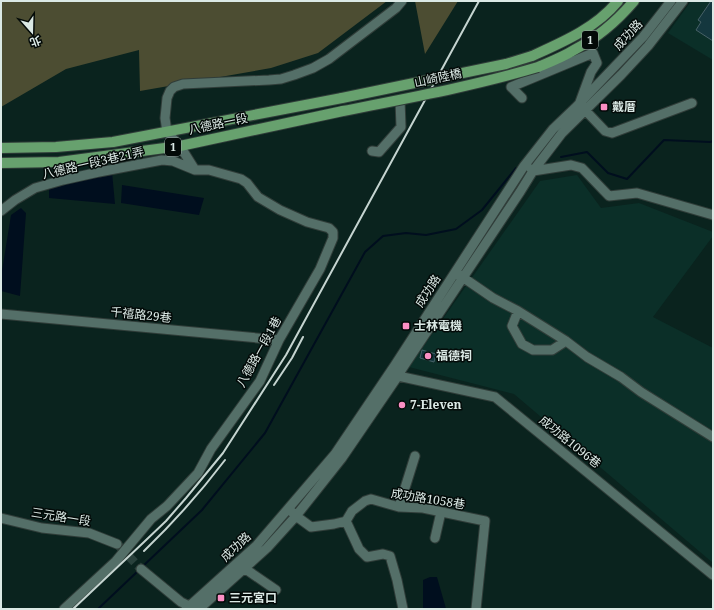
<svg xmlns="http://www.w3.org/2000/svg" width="714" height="610" font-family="'Noto Serif','Noto Sans TC',serif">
  <rect width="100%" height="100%" fill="#0a231e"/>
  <path fill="#0b2f28" d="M691,1h22v59l-45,-27z
    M577,175l24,33 38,-5 74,29v4l-60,81 60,31v215l-199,-169 -105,-27 131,-186z"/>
  <path fill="#4c4d32" d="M1,1h386l-69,52 -47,15 -131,23 -1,-41 -73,19 -65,38z
    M414,1h44l-33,53 -10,-53z"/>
  <path fill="#000e1e" d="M112,172l3,32 -66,-6v-15z
    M122,185l82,13 -5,17 -78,-12z
    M21,208l5,5 -6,83 -19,-5v-14l10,-62z
    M430,577h7l8,28 1,4h-23v-29z"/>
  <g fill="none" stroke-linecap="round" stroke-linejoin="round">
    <path stroke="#000e1e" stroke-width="2" d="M561,157l26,-5 21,21 19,6 37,-39 46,2 3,-1
      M142,567l60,-57 63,-77 100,-181 18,-16 23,-3 20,2 30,-6 26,-19 34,-42
      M98,609l41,-39"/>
  </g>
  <path fill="#14373e" stroke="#476167" d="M711,1h2v40l-17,-11 5,-8 -3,-2z
    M422,350l14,4 -2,8 -14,-4z"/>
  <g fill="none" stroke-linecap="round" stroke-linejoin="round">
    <path stroke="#29413c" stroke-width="9" stroke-dasharray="9 4.5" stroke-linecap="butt" d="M119,546l22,23"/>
    <g stroke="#303d39" stroke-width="11">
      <path id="minor" d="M522,98l-11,-11 82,-34 4,10 -6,9 -11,30 5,8 20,21 7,2 80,-30
        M372,151l7,1 22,-25 -1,-27
        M531,169l2,2 38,-6 11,3 27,28 28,-3 76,22
        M1,211l14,-11 20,-12 28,-8 36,-8 63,-12 11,1 22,9
        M458,274l35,24 25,13 48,30 21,16 34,20 20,15 72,45
        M518,311l-6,15 10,18 11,6h19l14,-9
        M1,314l278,26
        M394,374l4,2 97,21 218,178
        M399,507l16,-51
        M292,512l4,4 15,11 23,-3 12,-3 6,-10 13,-10 6,-2 28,8 24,1 62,13 -9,88
        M1,518l41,10 47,5 28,11
        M346,521l13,28 8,8 16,-3 7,2 7,24 6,29
        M435,538l6,-26
        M244,568l32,22
        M141,569l40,33 8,4 3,3
        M64,609l52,-48 35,-42 16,-13 31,-33 13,-24 49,-68 19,-41 41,-71 13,-31v-6l-4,-4 -22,-6 -27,-12 -22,-13 -11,-14 -6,-4 -32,-9h-14l-15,-24 -13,-14 -2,-14 2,-20 3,-7 4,-4 9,-3 86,-4 12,-1 13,-4 19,-7 16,-9 67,-51 6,-7
        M186,609l71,-64 78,-91 60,-89 129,-199 29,-37 22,-21 68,-71 28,-36
        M199,609l68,-61 29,-32 46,-58 56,-82 4,-7 118,-177 13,-21 29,-38 59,-58 27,-29 35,-45"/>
    </g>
    <g stroke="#303d39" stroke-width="12">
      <path id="major" d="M532,56c31,-14 64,-28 86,-55
        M538,67c12,-5 25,-10 36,-17 23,-12 43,-29 60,-49
        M1,148l55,-1 57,-5 229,-44
        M1,163l58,-1 121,-16 163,-35"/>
    </g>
    <use href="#minor" stroke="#546f68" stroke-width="9"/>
    <use href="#major" stroke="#67a16e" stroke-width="10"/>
    <path stroke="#c5d4d0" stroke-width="2" d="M274,385l18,-27 11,-21
      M144,551c29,-28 56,-58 81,-91
      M73,609l71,-67 22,-21 20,-23 37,-45 63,-98 193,-354"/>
    <g stroke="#303d39" stroke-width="12" stroke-linecap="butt">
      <path id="major-bridge" d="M342,98l164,-34 26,-8
        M343,111c65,-13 131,-25 195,-44"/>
    </g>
    <use href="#major-bridge" stroke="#67a16e" stroke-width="10"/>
  </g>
  <g fill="#fb8fc4" stroke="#030a08" stroke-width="1.5">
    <rect x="600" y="103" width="8" height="8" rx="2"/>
    <rect x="402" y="322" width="8" height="8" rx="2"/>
    <circle cx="428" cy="356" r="4"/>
    <circle cx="402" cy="405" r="4"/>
    <rect x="217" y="594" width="8" height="8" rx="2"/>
  </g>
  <g text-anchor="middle" stroke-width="3" stroke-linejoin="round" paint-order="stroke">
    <g fill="#030a08" stroke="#9aa6a3" stroke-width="1">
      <rect x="582" y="31" width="16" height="18" rx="3"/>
      <rect x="165" y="138" width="16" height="18" rx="3"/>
    </g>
    <g font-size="11" font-weight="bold" fill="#dbe9e5">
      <text x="590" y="44">1</text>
      <text x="173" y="151">1</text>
    </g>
    <g font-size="12" fill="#dbe9e5" stroke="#030a08">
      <text transform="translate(628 35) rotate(-47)" y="4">成功路</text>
      <text transform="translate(438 78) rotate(-12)" y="4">山崎陸橋</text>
      <text transform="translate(218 124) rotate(-12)" y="4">八德路一段</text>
      <text transform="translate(93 163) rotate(-13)" y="4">八德路一段3巷21弄</text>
      <text transform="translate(428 291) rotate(-57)" y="4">成功路</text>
      <text transform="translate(141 315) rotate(6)" y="4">千禧路29巷</text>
      <text transform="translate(259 352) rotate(-61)" y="4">八德路一段1巷</text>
      <text transform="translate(570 442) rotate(39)" y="4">成功路1096巷</text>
      <text transform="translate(428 499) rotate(9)" y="4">成功路1058巷</text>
      <text transform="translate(61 517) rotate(9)" y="4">三元路一段</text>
      <text transform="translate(236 547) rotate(-43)" y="4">成功路</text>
    </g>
    <g font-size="12" font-weight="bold" fill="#dbe9e5" stroke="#030a08" text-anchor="start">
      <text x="612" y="111">戴厝</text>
      <text x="414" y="330">士林電機</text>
      <text x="436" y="360">福德祠</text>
      <text x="410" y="409">7-Eleven</text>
      <text x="229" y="602">三元宮口</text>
    </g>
  </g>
  <rect width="714" height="610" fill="none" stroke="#dbe9e5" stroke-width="4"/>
  <g transform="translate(32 32) rotate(160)" stroke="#030a08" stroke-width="3" paint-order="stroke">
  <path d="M0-3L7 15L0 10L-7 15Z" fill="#dbe9e5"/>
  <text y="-6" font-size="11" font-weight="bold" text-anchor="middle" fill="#dbe9e5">北</text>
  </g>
</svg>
